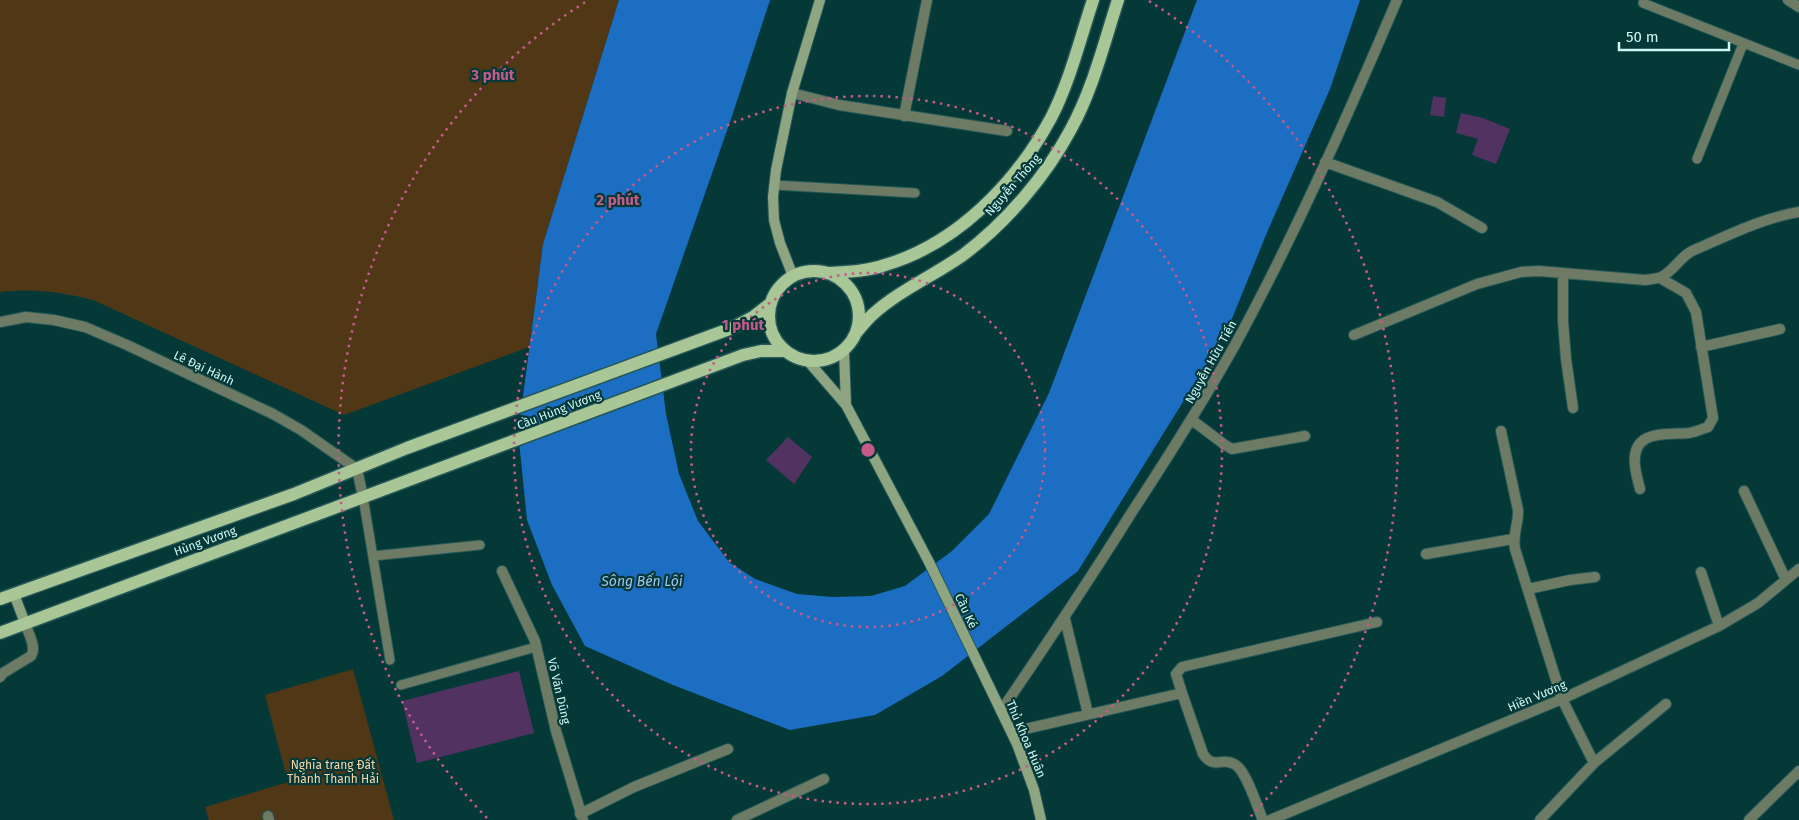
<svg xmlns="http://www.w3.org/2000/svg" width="1799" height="820" font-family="'Fira Sans',sans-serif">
  <rect width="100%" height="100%" fill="#043938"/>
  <path fill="#503816" d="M0,0h619l-76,244 -14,103 -185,68 -251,-115c-31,-8 -61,-12 -93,-8z
    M353,669l41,151h-185l-4,-13 83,-25 -23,-87z"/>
  <path fill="#1c6ec3" d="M619,0h151l-38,116 -76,218 10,80 13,60 19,47 31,41 26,17 42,15 35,3 39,-1 34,-10 47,-35 37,-37 60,-121 148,-393h163l-30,89 -62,141 -41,101 -149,240 -136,105 -67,39 -85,15 -117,-45 -88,-39 -33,-61 -25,-65 -8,-79 1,-22 23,-175z"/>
  <path fill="#513261" d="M1433,96l13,2 -2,19 -14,-2z
    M1461,113l22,5 27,11 -14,35 -24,-9 6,-16 -22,-6z
    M788,437l24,20 -18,27 -28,-24z
    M519,671l15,62 -117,30 -15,-62z"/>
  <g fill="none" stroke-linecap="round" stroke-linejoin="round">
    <g stroke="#245756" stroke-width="11">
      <path id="lane" d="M1643,3l156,62
        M1697,159l46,-115
        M774,185l141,8
        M363,497l27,163
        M373,556l107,-11
        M401,685l135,-38"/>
    </g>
    <g stroke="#245756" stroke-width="12">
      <path id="street" d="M1788,0l11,7
        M792,93l47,12 168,26
        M904,116l23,-116
        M1325,162l112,40 45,26
        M1563,274v47l3,38 7,49
        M0,322l26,-5 28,3 31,7 42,18 146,69 28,16 56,39 6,28
        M1354,335l123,-51 44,-12 18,-1 106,9c5,-1 12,-1 16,-3 13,-6 19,-20 31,-26 35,-15 70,-33 107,-39
        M1701,347l79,-18
        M1192,420l33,25 7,4 73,-13
        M1501,431l17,79c1,13 -6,24 -3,39l47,150 32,64
        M1640,489c-2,-8 -4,-15 -5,-23 -4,-37 30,-31 54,-33 6,-1 13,-4 19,-6l5,-9 -17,-106 -10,-19 -26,-15
        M1744,491l42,89
        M1426,554l87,-15
        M502,571l33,70 21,90 27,89
        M1701,572l18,54
        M1528,589l42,-9 25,-3
        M1065,619l23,95
        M0,677l3,-4 28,-17c6,-9 -3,-23 -6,-33
        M1182,693l21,61c11,16 18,3 31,10 12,5 23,43 29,56
        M1001,711c45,-66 89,-132 131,-199 36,-55 71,-110 103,-167 61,-112 112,-228 162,-345
        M1012,732l170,-39 -6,-19 6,-7 195,-45
        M580,814l54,-27 94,-38
        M268,816l1,4
        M737,820l87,-41
        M1270,820l292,-121 157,-73 39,-23 41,-34
        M1540,820l54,-57 72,-59
        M1749,820l50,-49"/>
    </g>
    <g stroke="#245756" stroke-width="12">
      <path id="secondary" d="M793,276l-13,-33 -6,-23 -1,-23 3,-27 16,-77 28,-93
        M844,350l2,55
        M807,360l39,45 83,157 88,182 17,46 7,30
        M14,594l11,29"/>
    </g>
    <g stroke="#245756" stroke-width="15">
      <path id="primary" d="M769 316a45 45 0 1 1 90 0a45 45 0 1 1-90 0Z
        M829,273c19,-1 39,-2 56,-8 72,-21 131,-82 166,-147 19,-37 29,-79 42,-118
        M856,333c5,-6 10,-12 15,-17 27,-25 62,-40 92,-61 43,-32 83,-79 108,-126 22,-40 33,-86 47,-129
        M0,599l294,-105 113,-46 325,-120 21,-11 18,-14
        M0,633l743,-278 18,-4h25"/>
    </g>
    <use href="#lane" stroke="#6d7b64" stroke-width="9"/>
    <use href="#street" stroke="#6d7b64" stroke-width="10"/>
    <use href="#secondary" stroke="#8fa581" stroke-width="10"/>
    <use href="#primary" stroke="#a9c696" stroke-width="12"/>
  </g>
  <g fill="none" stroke="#c65b8a" stroke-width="2.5" stroke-dasharray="2.5 5">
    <circle cx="868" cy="450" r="177"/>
    <circle cx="868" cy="450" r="354"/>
    <path d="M487 818A530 530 0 0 1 587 1M1149 1A530 530 0 0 1 1249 818"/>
  </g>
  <g text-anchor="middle" stroke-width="4.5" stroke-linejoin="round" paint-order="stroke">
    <g font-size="12" fill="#cef7f6" stroke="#043938">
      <text transform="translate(1013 185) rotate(-49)" y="4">Nguyễn Thông</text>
      <text transform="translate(1211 362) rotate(-61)" y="4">Nguyễn Hữu Tiến</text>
      <text transform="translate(204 368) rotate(25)" y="4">Lê Đại Hành</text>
      <text transform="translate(559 410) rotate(-21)" y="4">Cầu Hùng Vương</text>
      <text transform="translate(205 541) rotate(-20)" y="4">Hùng Vương</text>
      <text transform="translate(966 611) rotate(65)" y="4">Cầu Ké</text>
      <text transform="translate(559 691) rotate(77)" y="4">Võ Văn Dũng</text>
      <text transform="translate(1537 696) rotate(-23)" y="4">Hiền Vương</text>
      <text transform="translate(1026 739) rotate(67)" y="4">Thủ Khoa Huân</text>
    </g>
    <g font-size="12" fill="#fad5a7" stroke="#043938">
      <text x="333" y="769">Nghĩa trang Đất<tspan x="333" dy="14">Thánh Thanh Hải</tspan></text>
    </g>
    <g font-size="14" font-style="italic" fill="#a0c4ef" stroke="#043938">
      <text x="642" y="586">Sông Bến Lội</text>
    </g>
  </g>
  <circle cx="868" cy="450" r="8" fill="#c65b8a" stroke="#043938" stroke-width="2.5"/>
  <g font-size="15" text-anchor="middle" font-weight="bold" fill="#c65b8a" stroke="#043938" stroke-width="4.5" stroke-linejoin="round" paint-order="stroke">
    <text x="493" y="80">3 phút</text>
    <text x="618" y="205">2 phút</text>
    <text x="743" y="330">1 phút</text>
  </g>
  <path d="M1619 42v8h110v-8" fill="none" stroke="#cef7f6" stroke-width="2.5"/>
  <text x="1626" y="42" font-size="15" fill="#cef7f6" stroke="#043938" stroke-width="4" paint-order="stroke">50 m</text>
</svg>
